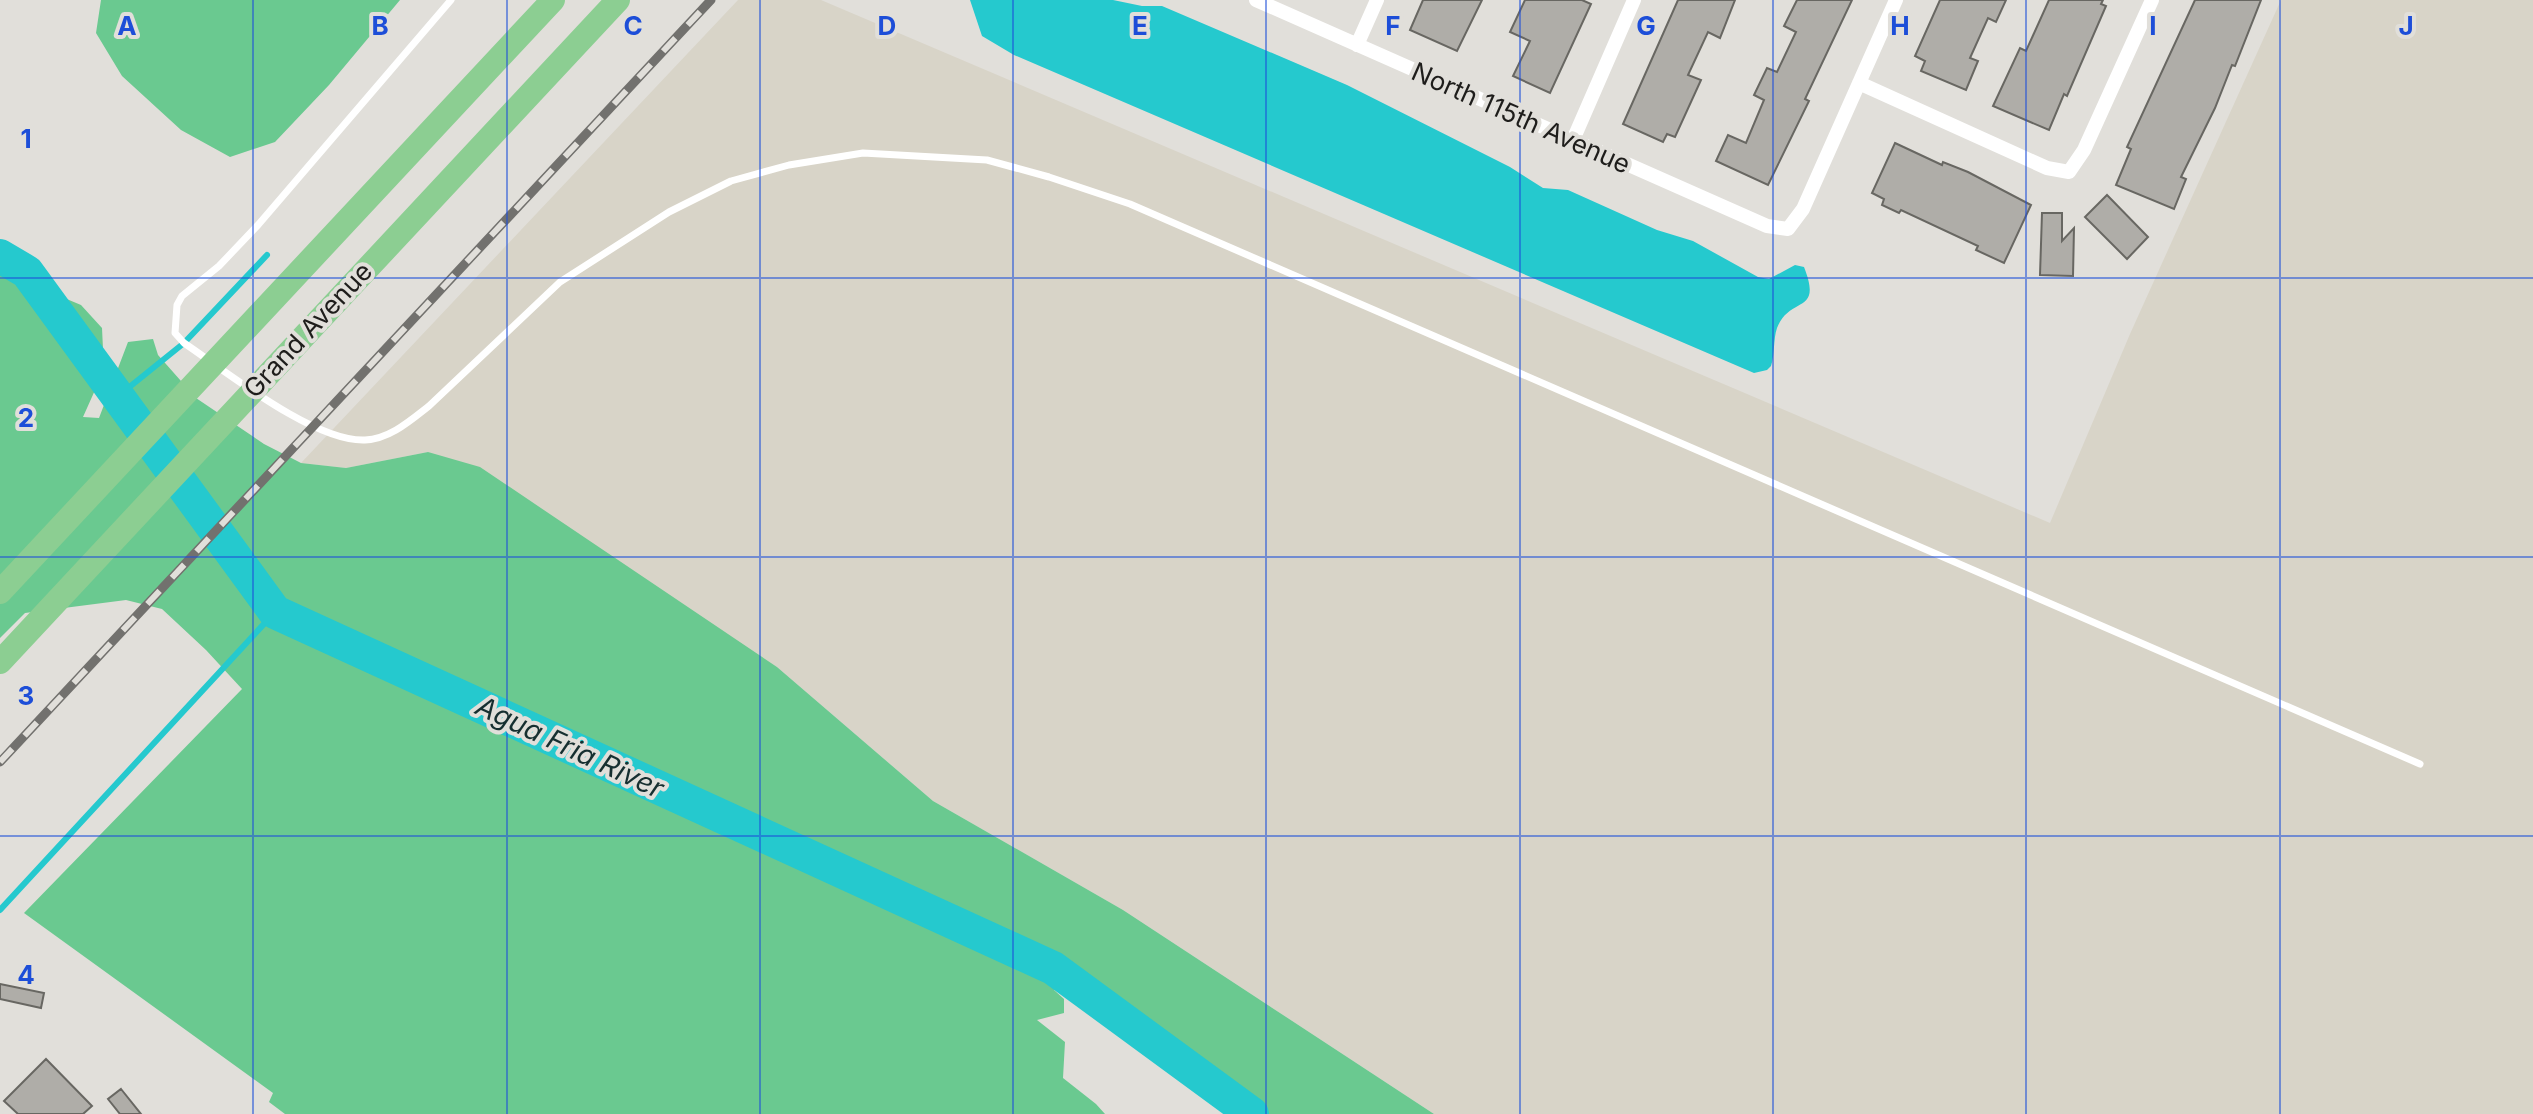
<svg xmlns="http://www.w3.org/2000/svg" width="2533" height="1114" font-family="Inter,sans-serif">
  <rect width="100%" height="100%" fill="#e1dfda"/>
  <path fill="#d8d4c8" d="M738,0h83l1229,523 80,-189 151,-334h252v1114h-1099l-311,-204 -190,-109 -156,-134 -349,-215 -82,16 -45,-5z"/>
  <path fill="#6ac990" d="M101,0h299l-71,85 -54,57 -45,15 -49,-27 -59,-54 -26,-43z
    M0,265l38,22 43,18 21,23 2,42 -21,47 16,1 29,-76 25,-3 5,16 38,43 68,46 37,19 45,5 82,-16 52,15 297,200 156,134 190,109 311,204h-187l-10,-28 -59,-39 -109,-78 -15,21 10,9v14l-27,7 28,22 -2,36 33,26 9,10h-820l-16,-12 4,-9 -249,-180 218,-224 -36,-39 -44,-41 -36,-9 -101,13 -25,25z"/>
  <path fill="#25c9ce" d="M970,0h143l29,6h20l185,79 163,82 33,21 25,2 89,40 36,11 65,36 11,2 26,-14 9,2c19,48 -14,28 -27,61 -4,12 -2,26 -6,38l-4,4 -13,3 -740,-318 -32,-19z"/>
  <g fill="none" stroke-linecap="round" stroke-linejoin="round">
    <path stroke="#25c9ce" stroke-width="6" d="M117,397l67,-54 83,-88
      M0,910l275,-298"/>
    <path stroke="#25c9ce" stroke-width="34" d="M0,256l27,16 248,340 778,356 199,146"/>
  </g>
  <path fill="#afada8" stroke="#686762" stroke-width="2" d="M1423,0h59l-25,51 -47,-21z
    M1525,0h57l9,4 -41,89 -37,-17 17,-35 -20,-9z
    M1678,0h57l-15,38 -12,-6 -20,43 13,5 -26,57 -8,-3 -4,8 -40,-18z
    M1797,0h55l-47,99 4,2 -41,84 -52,-24 12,-26 18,8 18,-43 -10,-5 13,-27 10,4 19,-40 -12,-6z
    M1940,0h66l-10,22 -8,-4 -18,40 8,3 -12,29 -45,-19 4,-10 -10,-5z
    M2049,0h54l-2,4 5,2 -39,90 -3,-2 -15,36 -56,-24 27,-58 6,3z
    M2195,0h66l-26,66 -3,-1 -17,43 -34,69 5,2 -12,30 -58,-24 15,-36 -4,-2z
    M1895,143l47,22 1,-3 25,10 63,33 -27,58 -28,-13 2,-4 -77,-36 -2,3 -17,-8 2,-6 -12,-6z
    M2107,195l41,42 -21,22 -42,-42z
    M2042,213h20v28l12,-13 -1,48 -33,-1z
    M0,984l44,9 -3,15 -41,-9z
    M46,1059l46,47 -9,8h-65l-14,-13z
    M121,1089l20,25h-21l-12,-15z"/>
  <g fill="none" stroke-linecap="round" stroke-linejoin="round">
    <path stroke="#fff" stroke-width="7" d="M451,0l-193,225 -39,41 -37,30 -5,9 -2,28 9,10c43,29 130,99 181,97 25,-1 46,-20 64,-34l131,-124 109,-70 62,-31 58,-16 74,-12 124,7 62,17 81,27 1290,560"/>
    <path stroke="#fff" stroke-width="14" d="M1256,0l511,226 21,3 15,-20 93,-209
      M1357,45l20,-45
      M1859,83l188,85 22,4 15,-22 68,-150
      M1573,140l61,-140"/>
    <path stroke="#8cce92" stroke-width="24" d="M0,592l553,-592
      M0,662l618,-662"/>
    <g stroke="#72716e" stroke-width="9">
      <path id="rail" d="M0,762l711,-762"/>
    </g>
    <use href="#rail" stroke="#e1dfda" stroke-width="6" stroke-dasharray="18" stroke-linecap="butt"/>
  </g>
  <path fill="none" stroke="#1d4ed8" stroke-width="2" stroke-opacity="0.55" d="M253,0v1114M507,0v1114M760,0v1114M1013,0v1114M1266,0v1114M1520,0v1114M1773,0v1114M2026,0v1114M2280,0v1114M0,278h2533M0,557h2533M0,836h2533"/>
  <g text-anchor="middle" stroke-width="8" stroke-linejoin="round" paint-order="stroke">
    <g font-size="26" fill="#1e1d1b" stroke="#e1dfda">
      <text transform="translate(1521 118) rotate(24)" y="9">North 115th Avenue</text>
      <text transform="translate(308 330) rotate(-47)" y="9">Grand Avenue</text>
    </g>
    <g font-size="28" font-style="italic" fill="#162f30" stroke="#e1dfda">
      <text transform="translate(570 747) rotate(25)" y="10">Agua Fria River</text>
    </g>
  </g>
  <g font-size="26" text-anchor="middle" font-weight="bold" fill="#1d4ed8" stroke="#e1dfda" stroke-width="8" stroke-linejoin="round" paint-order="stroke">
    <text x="127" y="35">A</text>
    <text x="380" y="35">B</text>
    <text x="633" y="35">C</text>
    <text x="887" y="35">D</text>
    <text x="1140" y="35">E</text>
    <text x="1393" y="35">F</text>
    <text x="1646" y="35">G</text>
    <text x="1900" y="35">H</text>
    <text x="2153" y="35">I</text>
    <text x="2406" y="35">J</text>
    <text x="26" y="148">1</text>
    <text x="26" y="427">2</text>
    <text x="26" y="705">3</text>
    <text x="26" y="984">4</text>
  </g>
</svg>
